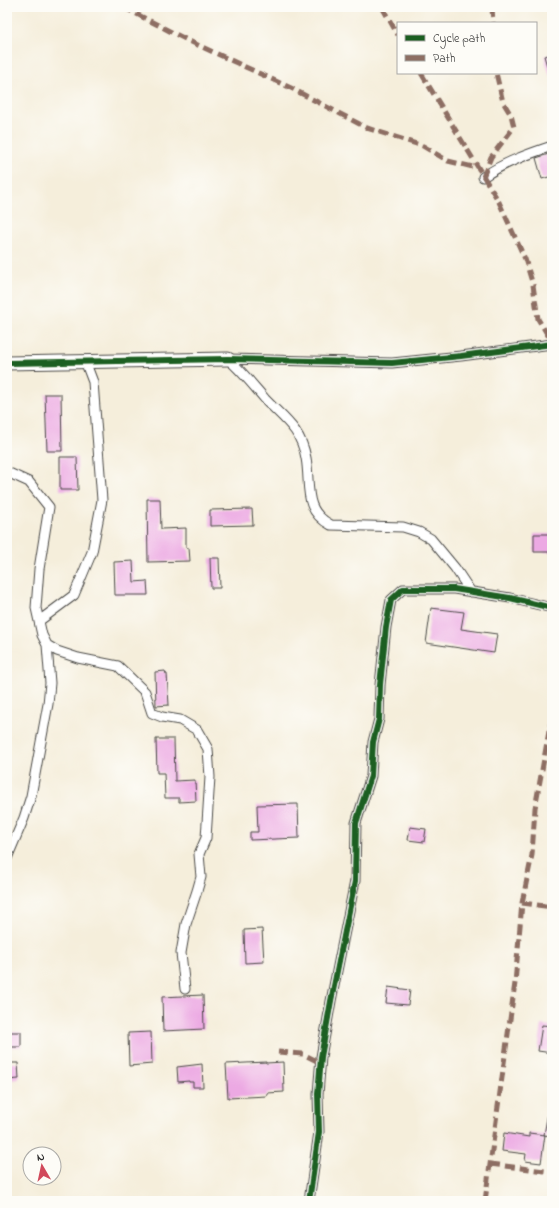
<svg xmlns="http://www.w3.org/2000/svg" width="559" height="1208" font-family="'Indie Flower',sans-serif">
  <rect width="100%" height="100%" fill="#fdfcf7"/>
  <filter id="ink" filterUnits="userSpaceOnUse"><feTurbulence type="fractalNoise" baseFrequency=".025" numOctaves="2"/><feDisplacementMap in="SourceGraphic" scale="8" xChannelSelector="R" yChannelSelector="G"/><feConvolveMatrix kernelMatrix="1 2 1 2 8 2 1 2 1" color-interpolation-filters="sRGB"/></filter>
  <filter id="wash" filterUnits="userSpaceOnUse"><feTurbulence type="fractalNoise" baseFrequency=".012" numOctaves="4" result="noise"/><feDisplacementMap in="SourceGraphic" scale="16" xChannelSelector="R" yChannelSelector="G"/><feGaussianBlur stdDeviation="0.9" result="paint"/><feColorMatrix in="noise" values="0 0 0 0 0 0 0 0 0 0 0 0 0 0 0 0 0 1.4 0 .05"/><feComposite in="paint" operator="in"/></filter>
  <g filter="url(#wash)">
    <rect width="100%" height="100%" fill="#f5eedb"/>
    <g id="blocks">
      <path fill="#eca9e3" d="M552,54v22h-2l-6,-20z
        M552,153v23l-10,3 -6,-21z
        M45,394h16l1,57h-15z
        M60,457h17l1,33h-18z
        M147,499h13l1,30 25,-1v20h3l1,13 -42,1z
        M252,509l1,16 -43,1v-16z
        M534,534h18v18h-18z
        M210,558h9l1,30h-9z
        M133,561l1,21 13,-1 1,14h-33l-1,-33z
        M431,608l33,4 -3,17 36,5 -3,19 -68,-10z
        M165,671l1,3h1l2,31 -13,1 -1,-34z
        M156,739h18l1,42 20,-1 1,21 -17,1v-4h-14l-1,-25h-7z
        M298,804l1,34 -49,2v-8h8l-1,-27z
        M410,827l16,2 -2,13 -16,-2z
        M262,929l2,33 -19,1 -1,-33z
        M388,987l22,3 -2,15 -22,-2z
        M203,995l1,34 -41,2 -1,-34z
        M542,1025l10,1v27l-14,-2z
        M7,1032h14v15h-14z
        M151,1032l1,32 -23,2 -1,-33z
        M266,1062v1l17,-1 1,30 -17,1v3l-39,2 -2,-34z
        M7,1063h11l1,16 -12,1z
        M202,1064l1,23h-10v-5h-4v-1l-11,1 -1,-15z
        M548,1112h4v24l-8,-1z
        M504,1133l25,4v-4l16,2 -4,28 -16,-2 1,-7 -24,-3z"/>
    </g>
  </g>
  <g filter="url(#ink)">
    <use href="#blocks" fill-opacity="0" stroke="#494845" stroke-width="1"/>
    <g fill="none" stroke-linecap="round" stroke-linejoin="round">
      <g stroke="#494845" stroke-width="11">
        <path id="street" d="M483,177c20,-14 45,-23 69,-31
          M228,359c14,12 25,26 37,40 19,20 36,30 41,59 5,27 -4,52 25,67l72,2 16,5 12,7 24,29 16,24
          M228,359l164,4 69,-7 91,-12
          M7,472l22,10 20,25 -10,62 -3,39 6,27 5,10 3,38 -2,21 -17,92 -7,22 -17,40
          M39,621l35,-26 18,-43 10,-52 -9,-118 -8,-21
          M47,645l10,6 21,7 40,8 27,26 7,21 10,4 18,3 17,10 11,19 2,28 -4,61 -7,16 2,23 -4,14 -11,33 -5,29 4,36
          M309,1201l10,-69 -1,-38 3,-37 10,-56 24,-120 1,-58 15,-47 2,-34 6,-23 1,-34 6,-58 5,-27 12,-11h51l56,9 42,10"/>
      </g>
      <g stroke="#494845" stroke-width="15">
        <path id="secondary" d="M7,363l221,-4"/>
      </g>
      <use href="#street" stroke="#fff" stroke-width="9"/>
      <use href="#secondary" stroke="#fff" stroke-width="13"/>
      <path stroke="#8d6e63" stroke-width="5" stroke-dasharray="10 5" stroke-linecap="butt" d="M123,7l64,33 104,48 76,40 56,18 25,15 29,7
        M382,7l16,28
        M492,7l1,16
        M421,73l78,129 26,57 8,26 5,34 14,23
        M483,177l8,-20 23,-30 -3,-12 -8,-13 -7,-29
        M522,903l30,4
        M278,1052l25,2 18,9
        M490,1164l62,8
        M485,1201l30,-218 7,-80 10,-48 3,-47 17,-93"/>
      <g stroke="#fdfcf7" stroke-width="8">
        <path id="cycleway" d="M7,363l221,-4 164,4 69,-7 91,-12
          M309,1201l10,-69 -1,-38 3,-37 10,-56 24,-120 1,-58 15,-47 2,-34 6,-23 1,-34 6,-58 5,-27 12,-11h51l56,9 42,10"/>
      </g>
      <use href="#cycleway" stroke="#1b5e20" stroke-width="6"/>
    </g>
  </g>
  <rect width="559" height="1208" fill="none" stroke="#fdfcf7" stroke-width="24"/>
  <rect x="397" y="22" width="140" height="52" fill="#fdfcf7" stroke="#a9a8a5"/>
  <rect x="405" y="35" width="20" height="6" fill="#1b5e20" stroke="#a9a8a5"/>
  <text x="433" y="42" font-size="12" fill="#2b2b2b">Cycle path</text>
  <rect x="405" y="55" width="20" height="6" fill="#8d6e63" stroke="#a9a8a5"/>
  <text x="433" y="62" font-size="12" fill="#2b2b2b">Path</text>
  <g transform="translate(42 1166) rotate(351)"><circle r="19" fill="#fdfcf7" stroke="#a9a8a5"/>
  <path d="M0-3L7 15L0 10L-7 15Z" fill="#d1495b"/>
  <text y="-6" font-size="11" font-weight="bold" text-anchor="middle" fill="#2b2b2b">N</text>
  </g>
</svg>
